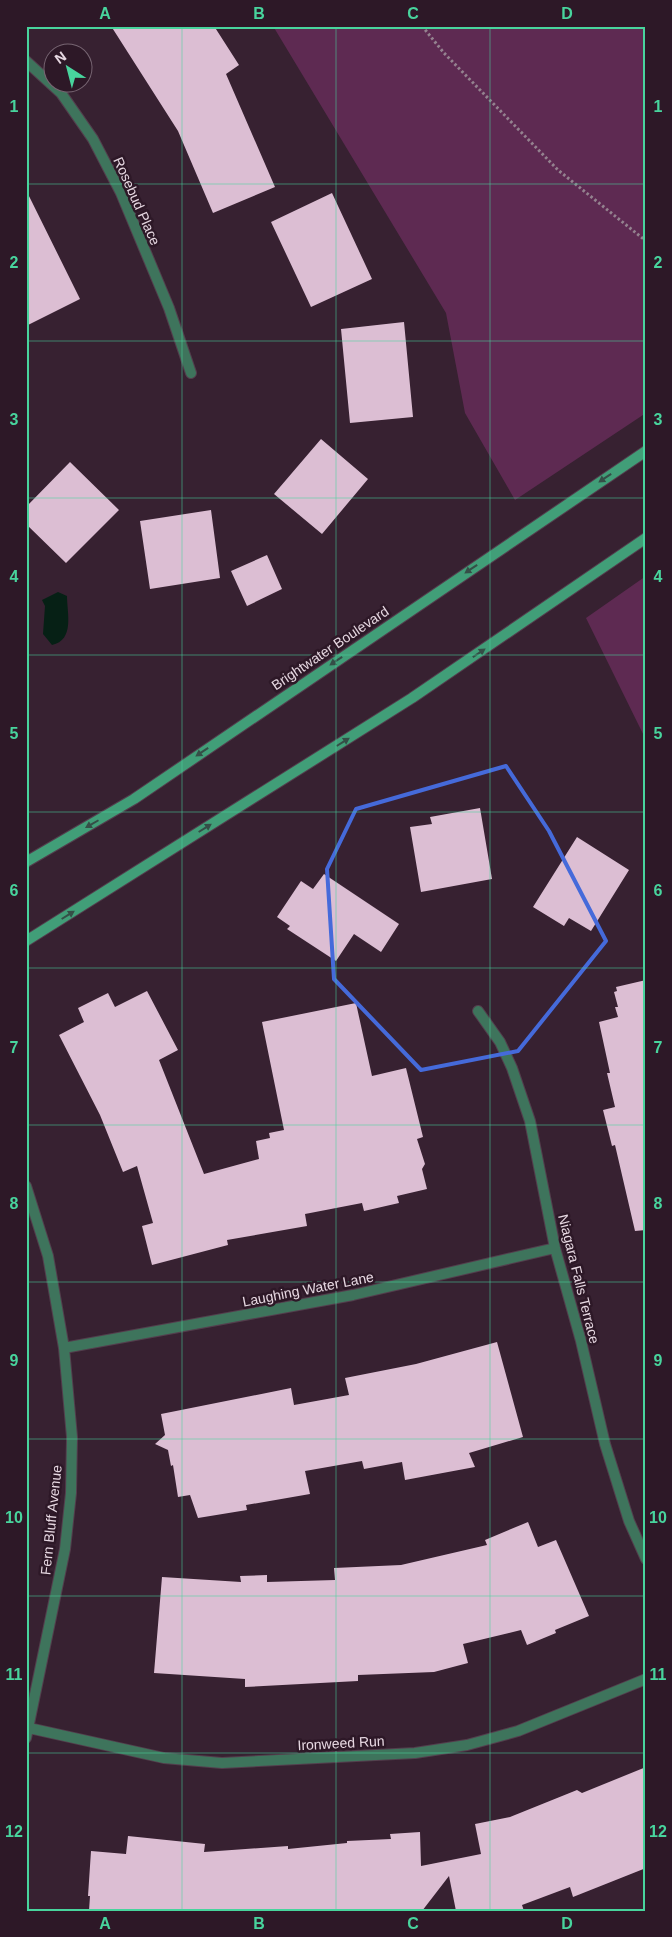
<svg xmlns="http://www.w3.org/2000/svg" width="672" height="1937" font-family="Arial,sans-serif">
  <rect width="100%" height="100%" fill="#372131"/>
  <path fill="#5e2a52" d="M273,26h373v387l-131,87 -50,-87 -19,-100z
    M646,576v164l-60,-122z"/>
  <path fill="#062015" d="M58,592l9,4c0,17 8,44 -15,49l-9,-11 2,-28 -3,-6z"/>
  <path fill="#dcbed3" d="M111,26h103l25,39 -13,9 49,113 -62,26 -35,-82z
    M26,190l54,109 -54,27z
    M332,193l40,86 -61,28 -40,-85z
    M404,322l9,95 -63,6 -9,-94z
    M321,439l47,40 -46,55 -48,-40z
    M70,462l49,48 -53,53 -40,-39v-17z
    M211,510l9,68 -70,11 -10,-68z
    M267,555l15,34 -35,17 -16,-35z
    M480,808l12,71 -71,13 -11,-65 22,-3 -2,-7z
    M577,837l52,33 -38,61 -22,-13 -5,8 -31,-19z
    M324,874l75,50 -18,28 -27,-18 -18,27 -49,-32 3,-3 -13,-9 24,-36 12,8z
    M646,980v250l-11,1 -20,-86 -3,1 -9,-36 12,-3 -8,-34h3l-11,-51 19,-5 -3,-10h3l-4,-15 3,-1 -1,-4z
    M147,991l31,59 -19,10 45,114 55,-15 -3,-18 14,-3 -1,-5 15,-3 -22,-108 94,-19 16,73 34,-8 17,69 -6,2 8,25 -3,5 5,20 -30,7 2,7 -35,8 -2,-8 -57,11 2,12 -80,14 1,5 -76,20 -10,-39 11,-3 -16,-57 -14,6 -23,-57 -41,-80 25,-13 -6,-14 30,-15 7,14z
    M497,1342l26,95 -54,16 6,14 -70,13 -3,-18 -38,7 -2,-8 -57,10 5,23 -64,11 1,5 -49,8 -8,-23 -12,2 -5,-32 -2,1 -3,-16 -13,-6 10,-9 -4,-21 130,-26 3,17 55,-10 -4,-17 71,-14z
    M528,1522l10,25 18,-7 33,76 -34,14 1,3 -29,12 -6,-15 -58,14 5,19 -34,9 -76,3v6l-113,6v-8l-91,-6 8,-96 79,5 -1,-6 27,-1v7l68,-2 -1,-12 67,-3 86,-20 -2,-5z
    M646,1767v101l-73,29 -3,-10 -48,18 2,6h-68l-7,-35 -27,35h-333l1,-15h-2l3,-45 35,3 2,-18 77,8 -1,8 84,-6v3l59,-6v-2l44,-2 -1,-5 30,-2 1,34 60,-12 -6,-30 35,-7 67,-27 5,3z"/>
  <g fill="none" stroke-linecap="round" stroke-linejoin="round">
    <g stroke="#533e4d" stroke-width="12">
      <path id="street" d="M26,61l35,32 32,46 28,54 48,115 22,65
        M478,1011l22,31 12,26 18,53 25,127 26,93 24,103 24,77 17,38
        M26,1186l22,70 16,92 8,89 -1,56 -6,56 -39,189
        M64,1348l289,-53 202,-47
        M29,1728l135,30 58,5 193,-10 52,-8 51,-14 128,-52"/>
    </g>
    <g stroke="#533e4d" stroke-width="12">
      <path id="secondary" d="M26,862l108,-63 512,-348
        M26,941l386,-243 234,-160"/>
    </g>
    <path stroke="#94828f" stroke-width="3" stroke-dasharray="2.5 2.5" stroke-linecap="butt" d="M422,26l22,27 114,117 88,71"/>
    <use href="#street" stroke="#3e745c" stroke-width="10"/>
    <use href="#secondary" stroke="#419e78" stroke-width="10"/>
  </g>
  <defs><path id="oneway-solid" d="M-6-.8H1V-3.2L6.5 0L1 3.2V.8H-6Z" transform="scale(1.25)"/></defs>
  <g fill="#354e47">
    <use href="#oneway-solid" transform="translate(605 478) rotate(146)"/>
    <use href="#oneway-solid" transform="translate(471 569) rotate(146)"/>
    <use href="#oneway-solid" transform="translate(479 653) rotate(-34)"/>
    <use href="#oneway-solid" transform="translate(336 661) rotate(146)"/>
    <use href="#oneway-solid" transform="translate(343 742) rotate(-32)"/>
    <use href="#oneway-solid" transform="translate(202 752) rotate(146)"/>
    <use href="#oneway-solid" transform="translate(92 824) rotate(150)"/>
    <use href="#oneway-solid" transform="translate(205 828) rotate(-32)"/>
    <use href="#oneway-solid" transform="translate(68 915) rotate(-32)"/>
  </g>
  <path fill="none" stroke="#456ada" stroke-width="4" stroke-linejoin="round" d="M506,766l43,65 57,110 -88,110 -97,19 -87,-91 -7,-110 29,-60z"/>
  <path fill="none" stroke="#48d49d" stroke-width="1" stroke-opacity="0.55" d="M182,26v1885M336,26v1885M490,26v1885M26,184h620M26,341h620M26,498h620M26,655h620M26,812h620M26,968h620M26,1125h620M26,1282h620M26,1439h620M26,1596h620M26,1753h620"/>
  <g text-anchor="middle" stroke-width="5" stroke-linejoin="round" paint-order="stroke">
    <g font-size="14" fill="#e7d8e2" stroke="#2d1827">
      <text transform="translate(137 201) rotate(66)" y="5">Rosebud Place</text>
      <text transform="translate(330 648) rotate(-34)" y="5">Brightwater Boulevard</text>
      <text transform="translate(579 1279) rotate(76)" y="5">Niagara Falls Terrace</text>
      <text transform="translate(308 1289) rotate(-11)" y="5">Laughing Water Lane</text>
      <text transform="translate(51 1520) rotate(-84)" y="5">Fern Bluff Avenue</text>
      <text transform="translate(341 1743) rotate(-3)" y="5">Ironweed Run</text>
    </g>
  </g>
  <rect width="672" height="1937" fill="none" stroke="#2d1827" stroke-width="55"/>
  <g transform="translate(68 68) rotate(324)"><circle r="24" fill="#2d1827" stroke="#776572"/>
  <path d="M0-4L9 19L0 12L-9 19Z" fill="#48d49d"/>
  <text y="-8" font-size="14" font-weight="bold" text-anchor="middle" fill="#e7d8e2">N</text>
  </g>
  <rect x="28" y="28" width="616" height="1882" fill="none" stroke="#48d49d" stroke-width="2"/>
  <g font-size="16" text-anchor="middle" font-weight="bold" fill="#48d49d">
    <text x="105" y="19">A</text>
    <text x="259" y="19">B</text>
    <text x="413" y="19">C</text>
    <text x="567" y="19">D</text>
    <text x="14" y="112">1</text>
    <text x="658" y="112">1</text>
    <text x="14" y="268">2</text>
    <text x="658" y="268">2</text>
    <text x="14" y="425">3</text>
    <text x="658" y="425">3</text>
    <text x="14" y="582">4</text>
    <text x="658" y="582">4</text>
    <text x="14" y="739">5</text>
    <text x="658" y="739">5</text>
    <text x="14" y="896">6</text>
    <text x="658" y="896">6</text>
    <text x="14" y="1053">7</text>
    <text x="658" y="1053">7</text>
    <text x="14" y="1209">8</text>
    <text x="658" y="1209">8</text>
    <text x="14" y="1366">9</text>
    <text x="658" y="1366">9</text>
    <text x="14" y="1523">10</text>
    <text x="658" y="1523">10</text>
    <text x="14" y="1680">11</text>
    <text x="658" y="1680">11</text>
    <text x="14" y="1837">12</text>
    <text x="658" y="1837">12</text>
    <text x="105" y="1929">A</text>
    <text x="259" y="1929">B</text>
    <text x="413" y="1929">C</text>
    <text x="567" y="1929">D</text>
  </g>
</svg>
